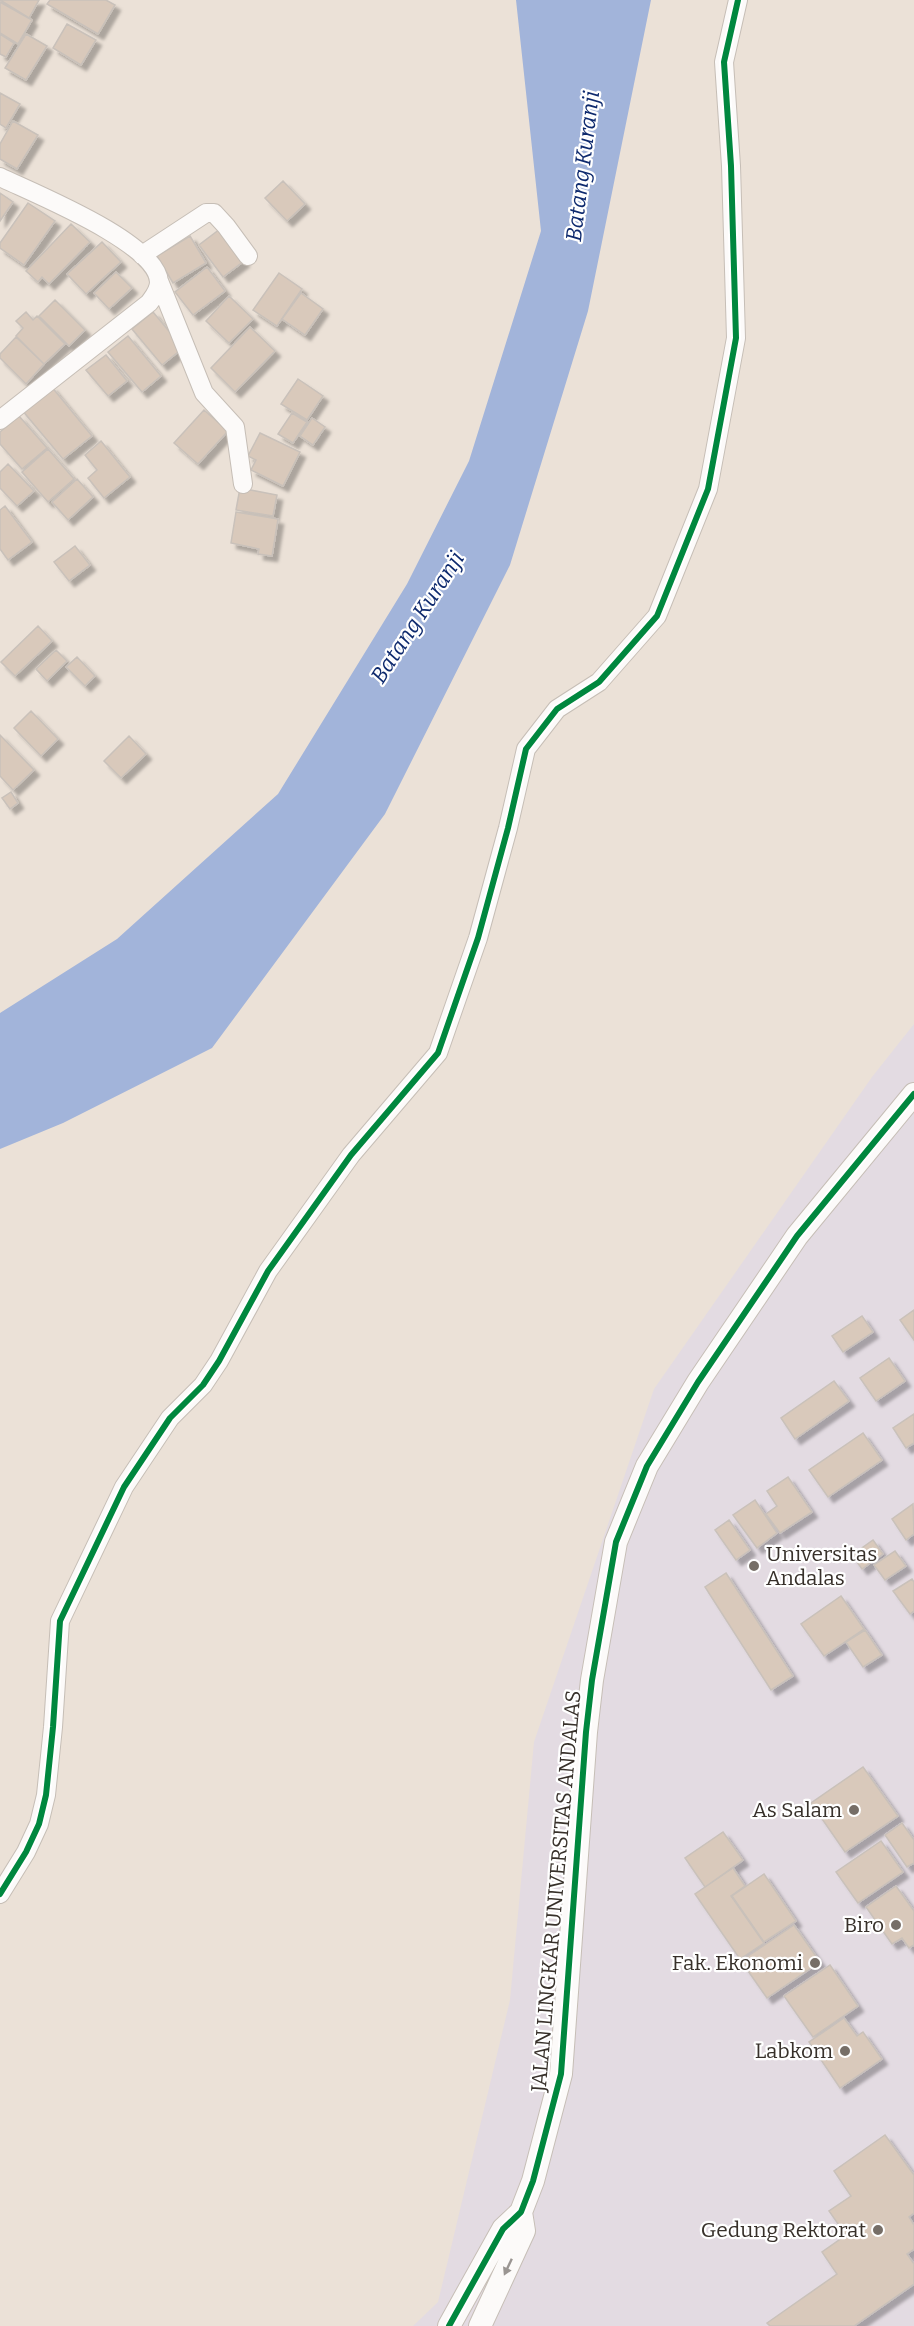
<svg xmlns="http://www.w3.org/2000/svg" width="914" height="2326" font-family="Bitter,serif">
  <defs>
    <filter id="shadow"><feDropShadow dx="5.5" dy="5.5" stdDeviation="1.5" flood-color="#0004"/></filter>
  </defs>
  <rect width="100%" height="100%" fill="#ebe1d7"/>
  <path fill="#e3dbe2" d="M914,1024v1302h-501l25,-24 72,-302 24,-258 120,-353 218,-312z"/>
  <path fill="#a2b4da" d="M516,0h135l-63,311 -78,254 -125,249 -173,234 -149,75 -63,26v-136l117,-74 161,-145 129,-210 62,-123 72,-230z"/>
  <path fill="#d9c9bb" stroke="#c9c1ba" stroke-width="1.5" filter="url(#shadow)" d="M0,0h39l-10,18z
    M50,0h56l9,5 -17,29 -51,-30z
    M0,2l32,18 -14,24 -18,-11z
    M67,24l29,16 -15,25 -28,-17z
    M0,34l14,9 -8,14 -6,-3z
    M26,34l21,12 -21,34 -21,-12z
    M0,93l20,11 -14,24 -6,-4z
    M13,121l25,14 -21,34 -17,-10v-15z
    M283,181l22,23 -18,17 -22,-23z
    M0,193l13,9 -13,19z
    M28,203l27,18 -31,44 -24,-17v-5z
    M71,224l19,18 -41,42 -7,-7 -4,5 -12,-11z
    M220,229l24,32 -21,16 -24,-32z
    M190,236l16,27 -33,20 -16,-27z
    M102,242l19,20 -35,32 -19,-20z
    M207,267l18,24 -32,24 -18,-23z
    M116,272l16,16 -23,21 -15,-16z
    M279,273l23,16 -25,37 -24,-16z
    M301,293l22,16 -18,26 -23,-16z
    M229,296l24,23 -24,24 -23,-22z
    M55,300l30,30 -16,16 -30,-30z
    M26,312l7,8 4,-4 28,28 -21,20 -28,-28 7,-8 -7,-7z
    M153,312l30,36 -21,17 -30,-36z
    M250,327l25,24 -40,41 -24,-24z
    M128,336l33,40 -19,16 -34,-40z
    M16,337l28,27 -18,20 -26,-26v-4z
    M106,355l21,26 -19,15 -22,-26z
    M298,379l25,17 -16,24 -26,-16z
    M51,386l41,50 -29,23 -41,-49z
    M204,410l24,21 -30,33 -24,-21z
    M292,413l15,9 -14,21 -15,-9z
    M19,416l28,32 -25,21 -22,-25v-12z
    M312,418l13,9 -12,18 -13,-9z
    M260,433l40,19 -17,34 -32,-16 5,-10 -8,-4z
    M101,441l29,36 -26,21 -16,-20 9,-8 -12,-15z
    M48,449l26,30 -26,23 -26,-30z
    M8,464l26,27 -17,15 -17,-18v-16z
    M77,479l16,18 -25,23 -16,-18z
    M240,488l37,7 -4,21 -37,-6z
    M5,506l27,36 -24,18 -8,-11v-39z
    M236,512l42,7 -6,37 -14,-2 1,-5 -28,-6z
    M75,546l15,19 -21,16 -15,-19z
    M38,626l14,15 -37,35 -14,-14z
    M56,650l11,11 -20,20 -11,-12z
    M77,657l18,19 -10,10 -19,-19z
    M31,711l27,28 -17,17 -27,-28z
    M0,735l34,35 -21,20 -13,-14z
    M129,736l17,18 -25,24 -17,-17z
    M11,792l7,11 -8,6 -8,-11z
    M914,1310v30l-14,-20z
    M862,1316l11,16 -30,20 -11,-16z
    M889,1358l16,23 -29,20 -16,-23z
    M834,1381l15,20 -54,38 -14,-21z
    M914,1414v29l-8,5 -13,-20z
    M863,1433l19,27 -54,37 -19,-27z
    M788,1477l24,35 -32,21 -14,-19 11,-8 -10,-15z
    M755,1500l22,33 -20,15 -24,-33z
    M913,1504l1,30 -8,6 -14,-21z
    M729,1520l21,30 -14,10 -21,-30z
    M873,1540l10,14 -21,15 -10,-14z
    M895,1551l11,15 -21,14 -11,-15z
    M726,1573l67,103 -22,14 -66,-103z
    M912,1579l2,3v29l-4,3 -17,-23z
    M841,1596l23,33 -40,27 -23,-32z
    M865,1630l17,25 -19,12 -17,-25z
    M863,1767l35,49 -53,36 -34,-49z
    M902,1823l12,17v23l-7,4 -22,-32z
    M723,1832l20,28 -38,27 -20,-29z
    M881,1841l22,31 -45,31 -22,-31z
    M733,1868l12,18 -14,10 33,47 -24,16 -45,-65z
    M764,1874l32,47 -32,21 -32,-46z
    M896,1886l18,25v34l-5,3 -7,-10 -10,6 -26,-37z
    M794,1925l26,37 -53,36 -26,-37z
    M830,1965l28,41 -45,31 -29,-41z
    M844,2018l13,18 6,-4 19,27 -42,29 -31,-46z
    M885,2135l29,40v38l-5,4 5,8v24l-7,5 7,10v20l-60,42h-84l-3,-3 70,-49 -15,-22 24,-17 -17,-24 22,-15 -17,-25z"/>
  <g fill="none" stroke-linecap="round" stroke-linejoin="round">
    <g stroke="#c6beb6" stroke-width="20">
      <path id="minor" d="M0,177c33,16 158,66 159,105 0,9 -5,14 -10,21l-149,117
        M142,255l64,-42h8l12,13 22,30
        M159,281l45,112 31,34 8,57
        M0,1894l26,-42 13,-28 7,-29 7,-68 7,-106 64,-134 46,-69 33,-33 16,-24 49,-90 83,-116 87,-102 40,-115 30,-110 18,-79 31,-40 42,-27 58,-66 51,-127 28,-151 -5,-172 -7,-104 14,-62"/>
    </g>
    <g stroke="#c6beb6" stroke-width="24">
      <path id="tertiary" d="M449,2326l54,-97 18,-17 12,-31 28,-107 25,-342 6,-52 24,-138 31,-76 51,-84 99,-146 117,-142
        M480,2326l44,-95 -3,-19"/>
    </g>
    <use href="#minor" stroke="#fcfaf9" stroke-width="18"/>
    <use href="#tertiary" stroke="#fcfaf9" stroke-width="22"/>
    <g stroke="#fff" stroke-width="10">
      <path id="cycleway" d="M0,1894l26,-42 13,-28 7,-29 7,-68 7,-106 64,-134 46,-69 33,-33 16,-24 49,-90 83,-116 87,-102 40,-115 30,-110 18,-79 31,-40 42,-27 58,-66 51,-127 28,-151 -5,-172 -7,-104 14,-62
        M449,2326l54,-97 18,-17 12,-31 28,-107 25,-342 6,-52 24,-138 31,-76 51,-84 99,-146 117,-142"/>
    </g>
    <use href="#cycleway" stroke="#00873e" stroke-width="6"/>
  </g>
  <defs><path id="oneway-solid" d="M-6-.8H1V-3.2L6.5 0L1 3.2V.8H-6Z" transform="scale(1.5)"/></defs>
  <use fill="#9a9592" href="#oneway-solid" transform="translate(508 2267) rotate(115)"/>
  <g fill="#766e67" stroke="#fff" stroke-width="2">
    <circle cx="754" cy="1566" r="6"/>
    <circle cx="854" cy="1810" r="6"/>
    <circle cx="896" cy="1925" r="6"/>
    <circle cx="815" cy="1963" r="6"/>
    <circle cx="845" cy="2051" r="6"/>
    <circle cx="878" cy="2230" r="6"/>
  </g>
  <g text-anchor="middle" stroke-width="4.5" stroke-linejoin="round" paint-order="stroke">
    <g font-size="21" fill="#37302a" stroke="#fff" text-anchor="end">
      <text x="766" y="1561" text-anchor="start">Universitas<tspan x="766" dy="24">Andalas</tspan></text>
      <text x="842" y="1817">As Salam</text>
      <text x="884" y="1932">Biro</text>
      <text x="803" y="1970">Fak. Ekonomi</text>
      <text x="833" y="2058">Labkom</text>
      <text x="866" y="2237">Gedung Rektorat</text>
    </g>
    <g font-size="21" fill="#37302a" stroke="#fff">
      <text transform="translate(556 1891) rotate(-85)" y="7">JALAN LINGKAR UNIVERSITAS ANDALAS</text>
    </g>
    <g font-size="22" font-style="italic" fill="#0e2a6e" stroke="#fff">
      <text transform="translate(582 166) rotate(-83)" y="8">Batang Kuranji</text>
      <text transform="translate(417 617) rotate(-57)" y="8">Batang Kuranji</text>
    </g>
  </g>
</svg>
